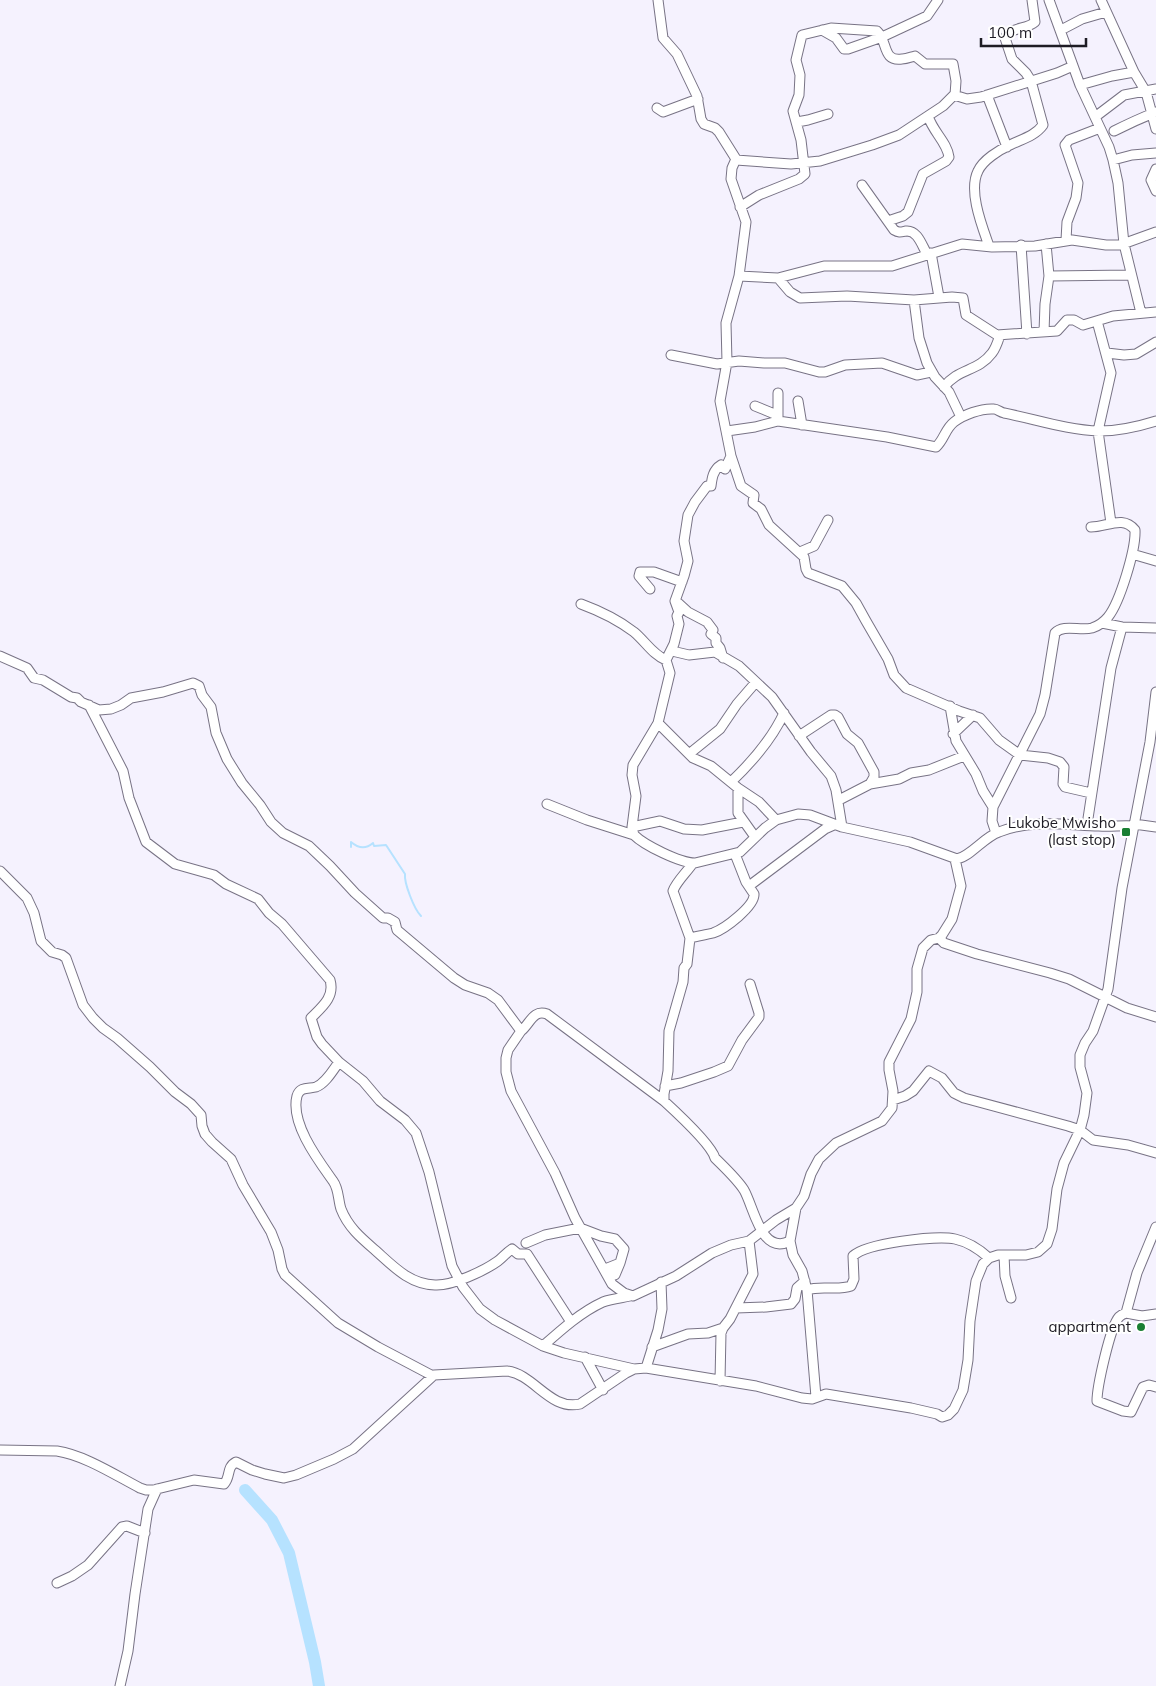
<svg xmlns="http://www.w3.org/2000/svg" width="1156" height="1686" font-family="Mulish,sans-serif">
  <rect width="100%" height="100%" fill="#f5f2fe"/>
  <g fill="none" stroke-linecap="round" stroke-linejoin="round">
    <path stroke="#b6e2ff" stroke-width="2" d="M351,847v-5c7,6 15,7 22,1l1,3 12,-1 19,29c-1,9 9,35 16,42"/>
    <path stroke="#b6e2ff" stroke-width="12" d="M245,1490l27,30 17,33 26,109 4,24"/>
    <g stroke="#787385" stroke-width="11">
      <path id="street" d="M658,0l5,38 14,16 20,42 4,23 3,5 11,4 4,4 17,27 -4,9 -1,11 15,43 -7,54 -13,47 1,39 -7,39 11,55 -6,13 -4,-4c-8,5 -9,13 -10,21h-4l-12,16 -7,13 -4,26 4,20 -4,15 -9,25 4,11 -2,4 2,8 -5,20 -8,16 4,13 -12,50 -25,42 -1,10 4,21 -4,31 2,8c10,10 46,28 61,28l45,-11 25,-24 11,-8 22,-6 12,1 32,12 68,15 47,17c14,-3 27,-22 42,-27 33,-13 67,-7 100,-6 12,1 23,-1 35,0
        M1049,0l31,85 29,62 4,13 5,23 6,61 17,69
        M1101,0l33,72 12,20 10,37
        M822,30l14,8 8,11h4l34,-12 45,-21 11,-16
        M1061,30l21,-11 24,-7
        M1080,85l32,-9 22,-4
        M987,95l20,52
        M657,108l6,4 35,-13
        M1095,117l29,-22 32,-6
        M797,122l11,-2 20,-6
        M1114,131c14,-7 27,-13 42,-19
        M736,160l55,4 29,-3 52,-16 27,-10 44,-29 11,-11 13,4 14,-2 76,-24 16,-7
        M1113,160l19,-5 24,-2
        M1156,169l-5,11 5,11
        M862,185l32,45c5,3 7,2 12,1 12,-1 16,15 21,23
        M740,207l19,-12 40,-16 6,-5 -4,-34 -8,-29 6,-16 1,-20 -4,-15 6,-25 29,-7 46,3c11,10 5,31 25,28 5,0 9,-2 13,-3l10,8h28l3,17 -1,14
        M888,221l15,-5 5,-4 15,-38 23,-13 3,-4c-2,-15 -16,-25 -21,-41
        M1066,240l1,-18 9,-24 2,-15 -13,-38 4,-5 31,-12
        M1021,245l6,89
        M989,246c-7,-20 -21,-55 -11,-75 5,-11 21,-21 32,-26 12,-6 25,-9 33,-20l-12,-44 -5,-8 -14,-14 -7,-21c7,-12 21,-8 30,-16l-3,-22
        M931,253l8,44
        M739,276l39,2 46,-12h68l70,-22 30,3 43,-1 37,-6 34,5h14l36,-13
        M1049,276l82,-1
        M778,278l12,14 10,6 47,-2 67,4 38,-3 11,1 3,17 31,20 60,-4 10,-11h7l9,5 30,-9 43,-4
        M914,300l5,38 8,25 8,14 14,15 11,23
        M1097,321l14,52 -13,58 13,92
        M1044,332l1,-28 4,-28 -3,-32
        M1107,353l17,2 12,-1 20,-12
        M671,355l46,9 22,-3 25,2h21l34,9h6l20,-7 37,-2 35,12 14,-3
        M944,387c14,-19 34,-15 48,-34 4,-5 6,-12 8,-18
        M778,393v28
        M798,401l4,24
        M755,406l22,9
        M727,431l28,-4 23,-6 109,16 49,10c8,-7 9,-18 18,-25 9,-7 27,-14 40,-13 3,0 6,3 10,4 31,6 63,17 95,18 20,0 38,-4 57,-10
        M731,456l10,30 13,9 -1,8 8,6 8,16 35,32 2,12 2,4 34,13 14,17 10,18 22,38 6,16 12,13 53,23 21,7 19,22 21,15 28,3 12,4 4,5 -1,17 2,3 26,6
        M800,552l14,-6 14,-26
        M1132,554l24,7
        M650,589l-11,-13 1,-4h14l28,10
        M676,601l12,11 19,10 6,8 -2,4 5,4v5l4,5 3,10
        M581,604c19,7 36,15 53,28 11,9 19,23 32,28
        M1102,623l20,4 34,1
        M672,651l17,4 26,-3 24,14 33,31 39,55 20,24 5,14 6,37
        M0,656l27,12 7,10 9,2 28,17 6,1 4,4 18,8 12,-1 10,-4 10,-7 32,-6 30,-9 6,3 3,9 9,12 5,26 11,26 15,24 18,22 11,17 12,11 26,13 21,20 25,27 28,25h5l7,4 2,8 57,48 11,7 23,8 10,7 23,31c9,-7 12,-22 26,-17l117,87
        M89,705l34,66 6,27 17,44 29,22 39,11 12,9 32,15 11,14 13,11 48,56c5,17 -8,27 -19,38l6,19 5,7 17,18 24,19 17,20 25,19 11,13 13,39 23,94 11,21 17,22 15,11 48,26 21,7 70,16
        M950,706l6,35 20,33 7,17 10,16
        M658,723l35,35 18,8 27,22 21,14 17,18
        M953,734l20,-19
        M799,736l32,-21h4l3,2 9,17 11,9 16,29v5l-4,7 -31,16
        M689,754l31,-25 17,-25 19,-22
        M731,782c21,-20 41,-43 53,-69
        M870,784l29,-5 12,-6 18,-3 35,-14
        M738,788v25l17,24
        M547,804l40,16 47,15
        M1134,824l22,3
        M1087,825l24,-157 11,-41
        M632,827l28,-6 24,8 18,1 41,-8
        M996,833l-4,-12 1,-14 47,-93 5,-19 10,-62c8,-9 25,-2 37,-5 6,-2 12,-6 16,-11 12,-15 28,-68 27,-87 -12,-15 -28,-3 -44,-3
        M693,863c-6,9 -17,19 -20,28l17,47 -3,26 -3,4 -1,14 -14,49 -1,40 -4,23v7c12,11 47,43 51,57 10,10 22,21 29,32 10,17 17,66 46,51
        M0,871l27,27 7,15 7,28 11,11 10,3 4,3 17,47 10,13 10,10 14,10 33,29 25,25 16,12 10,11 1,11 3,8 7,8 19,17 12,26 28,47 7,18 4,19 3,6 53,48 40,24 55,29
        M749,886l76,-57 9,-4
        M690,938c7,-2 15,-3 23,-5 12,-4 42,-27 41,-39l-8,-12 -11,-28
        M939,938l5,5 33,11 73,19 19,6 58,29 29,9
        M521,1031l-13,19 -2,8v14l5,19 44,82 20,45 37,66 12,9 9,3 43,-20 36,-23 19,-8 18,-4 27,-21 20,-12
        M339,1062c-6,8 -13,21 -23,25 -7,2 -16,-1 -19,9 -7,27 21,64 36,85 6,8 5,19 8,28 7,18 20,29 34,41 18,16 34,34 60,35 17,1 49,-14 63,-24 5,-4 8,-8 14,-12l6,5h9l44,68
        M665,1086l16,-3 33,-11 14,-6 14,-26 17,-23v-4l-9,-29
        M893,1100l12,-4 8,-5 16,-20 13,7 12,15 10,5 104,28 12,4 13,10 35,5 28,8
        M1156,1227l-19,46 -11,40c-3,1 -5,2 -7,4 -9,10 -22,70 -22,84l26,10 8,1 12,-25 6,-2 7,2
        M526,1243l19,-8 35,-7 21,8 14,3 9,10 -4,14 -15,6 10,6 5,-12
        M1004,1255l1,21 6,22
        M807,1290c14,-5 30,1 44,-4l3,-7 -1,-23c13,-13 84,-21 102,-17 14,3 24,10 34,19
        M736,1308l30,-1 25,-3 4,-5 2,-11 8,-7
        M1126,1313l16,3 14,-2
        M543,1346c18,-16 38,-34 60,-44 9,-3 18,-4 27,-6
        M652,1347l36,-13 20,-1 15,-5
        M585,1357l18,33
        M646,1368l12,-38 4,-21 -1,-27
        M720,1381l1,-48 2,-5 7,-9 23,-45 -4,-33
        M816,1397l-9,-107 -5,-19 -9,-16 -3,-14 6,-33 8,-12 7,-22 8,-15 17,-16 46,-22 10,-13 1,-17 -4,-21v-8l22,-43 6,-27v-23l6,-21 8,-8 8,-2 3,-3 10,-16 9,-33 -6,-27
        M0,1450l57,1c27,4 58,24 83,37l6,2h7l41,-10 30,4c7,-7 2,-17 12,-22l16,8 13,4 19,4 12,-3 38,-16 19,-10 81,-74 73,-4c27,3 43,40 73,33l46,-31 8,-4 12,-1 110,18 46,12 10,1 14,-5 85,14 26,6 5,3 6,-2 6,-6 9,-19 5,-30 2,-39 6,-40 7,-17 6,-6 9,-3h28l12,-3 9,-8 5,-15 5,-40 7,-26 16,-33 4,-15 3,-22 -7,-26v-12l5,-12 8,-12 15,-42 14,-101 28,-146 6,-50
        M57,1583l15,-7 16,-11 34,-38 5,-1 18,7
        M120,1686l8,-35 7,-57 13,-85 9,-20"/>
    </g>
    <use href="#street" stroke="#fff" stroke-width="9"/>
  </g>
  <g fill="#1a7f33" stroke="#fff" stroke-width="2">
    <rect x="1121" y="827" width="10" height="10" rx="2.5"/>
    <circle cx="1141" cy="1327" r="5"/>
  </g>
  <g text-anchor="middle" stroke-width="4" stroke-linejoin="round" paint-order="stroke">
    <g font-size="15" fill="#1e1c24" stroke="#fff" text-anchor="end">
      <text x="1116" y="828">Lukobe Mwisho<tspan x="1116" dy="17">(last stop)</tspan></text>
      <text x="1131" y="1332">appartment</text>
    </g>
  </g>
  <path d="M981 38v8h105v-8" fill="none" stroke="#1e1c24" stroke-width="2.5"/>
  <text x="988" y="38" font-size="15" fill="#1e1c24" stroke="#ffffff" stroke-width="4" paint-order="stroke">100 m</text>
</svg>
